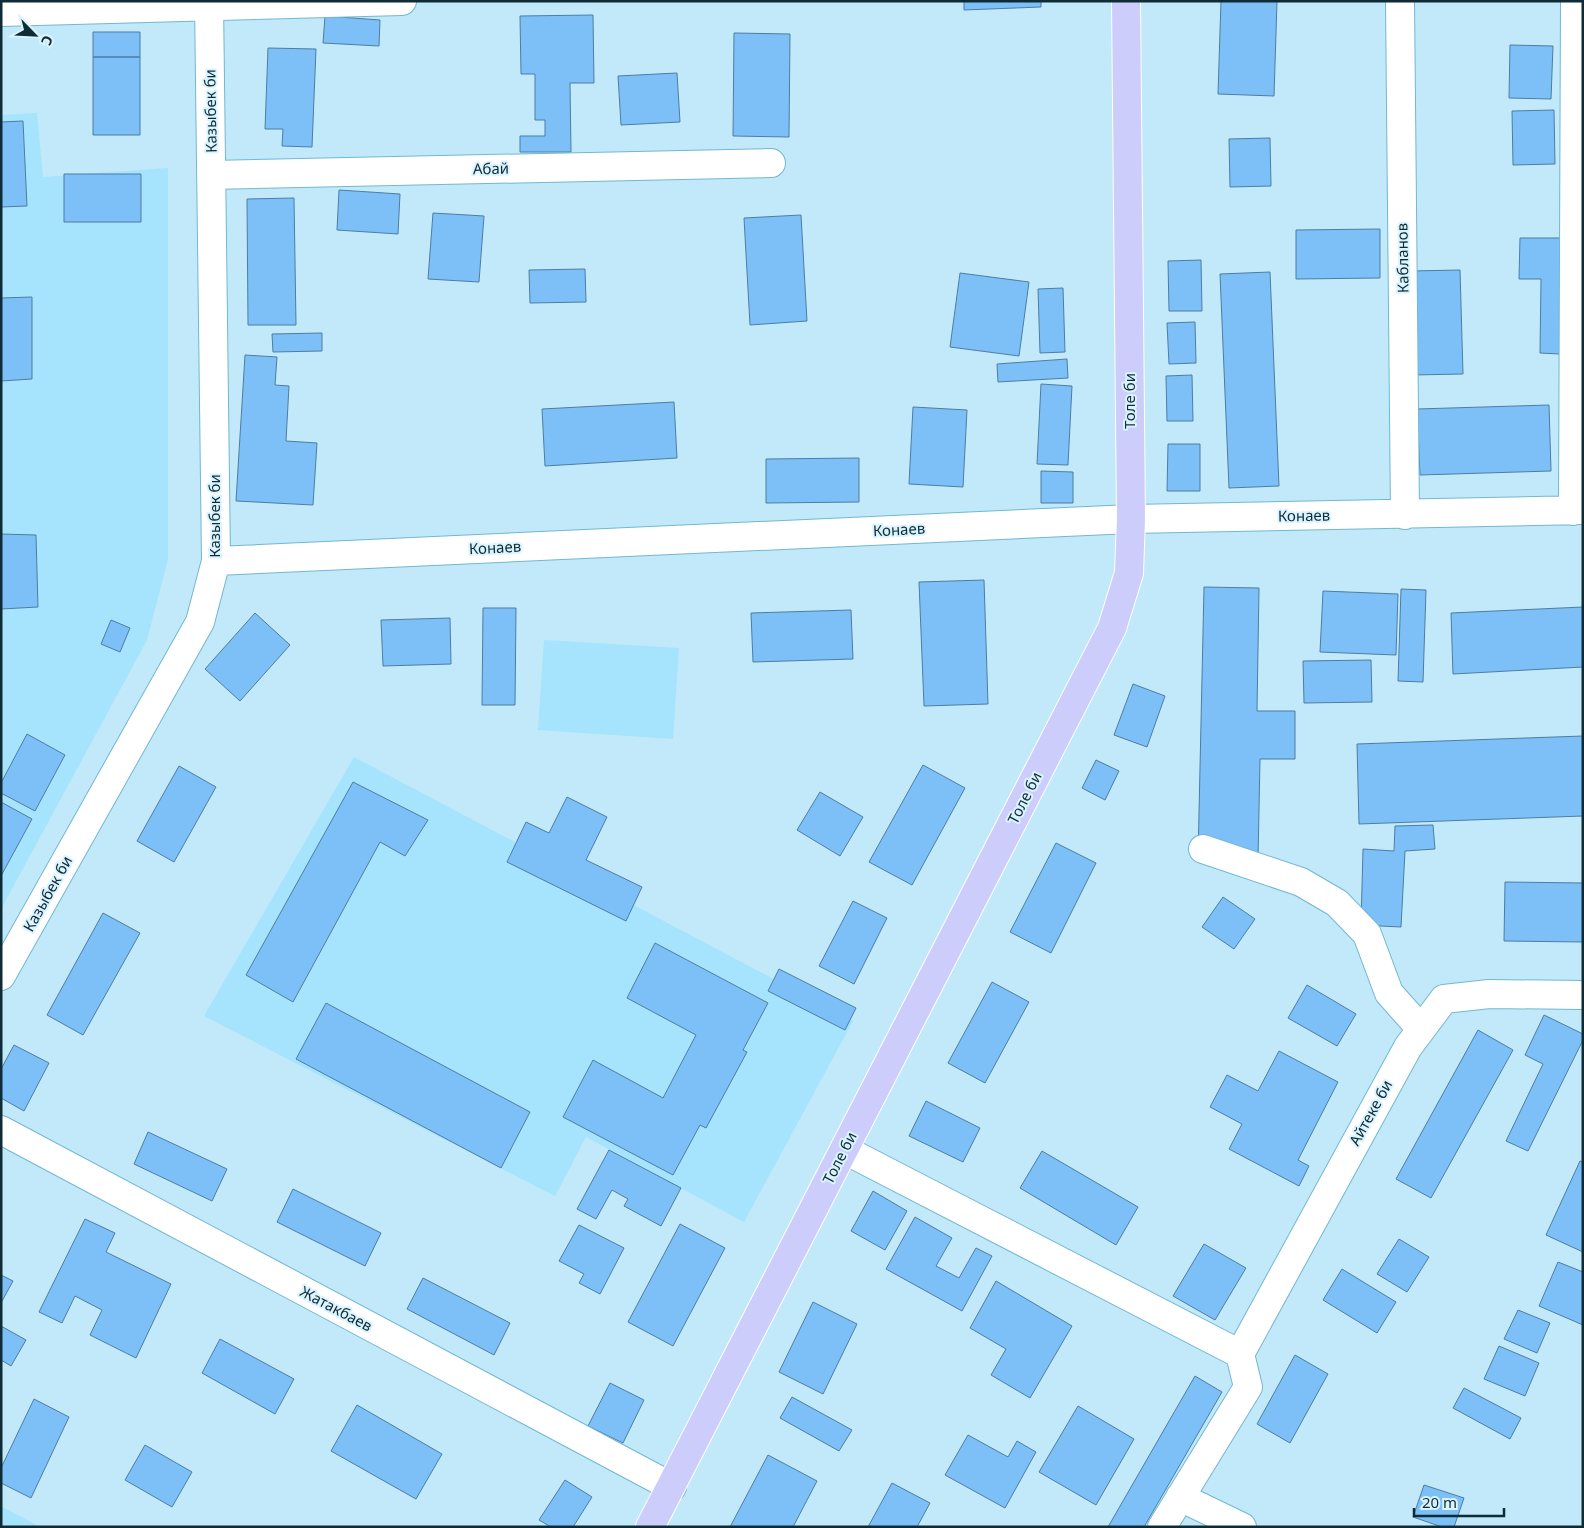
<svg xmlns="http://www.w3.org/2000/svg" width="1584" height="1528" font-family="'Noto Sans',sans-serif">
  <rect width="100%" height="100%" fill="#c1e9f9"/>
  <path fill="#a6e3fc" d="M37,113l6,64 125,-9v391l-21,81 -146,269v-794z
    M544,640l135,8 -6,91 -135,-9z
    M354,757l499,264 -109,201 -158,-85 -31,59 -351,-180z
    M1,1506l39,21h-39z"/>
  <path fill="#7cc0f7" stroke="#4e7da3" d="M964,1h77v6l-77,3z
    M1221,1h56l-3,95 -56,-2z
    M593,15l1,68h-24l1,69h-51v-16h25v-16h-10v-46h-14l-1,-58z
    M325,16l55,4 -1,26 -56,-3z
    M93,32h47v25h-47z
    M734,33l56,1 -1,103 -56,-1z
    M1510,45l43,1 -2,53 -42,-1z
    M268,48l48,1 -4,98 -30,-1 1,-17h-18z
    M93,57h47v78h-47z
    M677,73l3,49 -59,3 -3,-49z
    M1554,110l1,54 -42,1 -1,-54z
    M23,121l4,85 -26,1v-85z
    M1270,138l1,48 -41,1 -1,-48z
    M64,174h77v48h-77z
    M339,190l61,4 -2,40 -61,-4z
    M294,198l2,127h-48l-1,-126z
    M433,213l51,3 -5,66 -51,-3z
    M801,215l6,106 -57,4 -6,-107z
    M1380,229v49l-84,1v-49z
    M1520,238h41l-1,116 -20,-1 1,-74h-22z
    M1201,260l1,51h-33l-1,-50z
    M585,269l1,33 -56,1 -1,-33z
    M1460,270l3,104 -50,1 -2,-104z
    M1270,272l9,214 -50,2 -9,-214z
    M960,273l69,9 -10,74 -69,-9z
    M1063,288l2,64 -25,1 -2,-64z
    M32,297v82l-31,2v-83z
    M1195,322l1,41 -27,1 -2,-41z
    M322,333v18l-49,1 -1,-18z
    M245,355l32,2 -2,28 14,1 -3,55 31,2 -4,62 -77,-4z
    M1067,359l1,19 -70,4 -1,-18z
    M1192,375l1,46h-26l-1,-45z
    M1041,384l31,2 -4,79 -31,-1z
    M674,402l3,56 -132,8 -3,-57z
    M1549,405l2,66 -131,4 -3,-66z
    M913,407l54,3 -4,77 -54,-3z
    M1168,444h32v47h-33z
    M859,458v44l-93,1v-44z
    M1041,471l32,1v31h-32z
    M1,534l35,1 2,72 -37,2z
    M984,580l4,124 -64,2 -5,-124z
    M1204,587l55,1 -2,123h38v48h-35l-2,101 -60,-1z
    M1401,589l25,1 -3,92 -25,-1z
    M1323,591l75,3 -2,61 -76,-3z
    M1583,607v60l-130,7 -2,-61z
    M483,608h33l-1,97h-33z
    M851,610l2,49 -100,3 -2,-49z
    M255,613l35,32 -50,56 -35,-32z
    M450,618l1,46 -68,2 -2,-46z
    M111,620l19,8 -10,24 -19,-8z
    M1371,660l1,42 -68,1 -1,-42z
    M1133,684l32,12 -18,51 -33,-12z
    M27,734l38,21 -30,56 -34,-18v-10z
    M1583,736v80l-224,8 -2,-80z
    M1096,760l23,11 -14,29 -23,-12z
    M923,765l42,23 -53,97 -43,-23z
    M179,766l37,21 -42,75 -37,-21z
    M353,782l75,38 -23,36 -25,-14 -87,160 -47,-27z
    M820,792l43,25 -23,39 -43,-26z
    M567,797l40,20 -21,43 56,27 -16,34 -119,-59 19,-40 23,11z
    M1,802l31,17 -31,57z
    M1433,825l2,24 -30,2 -4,76 -40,-2 2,-76 31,2 1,-25z
    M1056,843l40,20 -45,90 -41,-21z
    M1505,882l78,1v59l-79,-1z
    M1223,897l32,22 -21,30 -32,-22z
    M853,901l34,17 -33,66 -35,-18z
    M103,913l37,20 -57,102 -36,-20z
    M655,943l113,60 -25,47 4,2 -41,76 -6,-3 -27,50 -110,-58 30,-57 70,38 33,-63 -69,-37z
    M779,969l77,39 -11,22 -77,-39z
    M992,982l37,20 -44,81 -37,-20z
    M1307,985l49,29 -19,32 -49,-28z
    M326,1003l204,109 -29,56 -205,-109z
    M1544,1015l39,19v6l-55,111 -22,-10 37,-77 -18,-9z
    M1478,1030l35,20 -82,148 -35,-19z
    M14,1045l35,18 -25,48 -23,-13v-29z
    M1279,1051l59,31 -40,78 11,6 -10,20 -70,-37 13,-25 -32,-17 17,-32 31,16z
    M926,1101l54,27 -17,34 -54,-26z
    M148,1132l79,37 -15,32 -78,-37z
    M609,1150l72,38 -20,38 -37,-20 4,-7 -16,-9 -16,29 -19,-10z
    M1042,1151l96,56 -22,38 -96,-57z
    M1580,1161l3,1v90l-37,-17z
    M293,1189l88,44 -16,33 -88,-44z
    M873,1191l34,20 -22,39 -34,-19z
    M915,1217l37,21 -16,28 23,12 17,-30 16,8 -30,55 -76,-42z
    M85,1219l30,14 -9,19 65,32 -35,74 -46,-23 12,-25 -27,-14 -13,27 -23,-11z
    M680,1224l45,24 -52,98 -45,-24z
    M579,1225l45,23 -24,46 -21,-11 5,-9 -25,-13z
    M1399,1239l30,18 -22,35 -30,-18z
    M1204,1244l42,24 -31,52 -42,-24z
    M1558,1262l25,10v53l-44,-19z
    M1342,1269l54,33 -19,31 -54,-33z
    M1,1275l12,6 -12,22z
    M423,1278l87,45 -16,32 -87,-46z
    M996,1281l76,45 -42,72 -39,-23 15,-26 -36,-21z
    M813,1302l44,22 -34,70 -44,-22z
    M1518,1310l32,13 -13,30 -33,-14z
    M1,1326l25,14 -15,26 -10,-6z
    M220,1339l74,40 -19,35 -73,-41z
    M1499,1346l40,17 -14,33 -41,-17z
    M1295,1355l33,19 -38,69 -33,-19z
    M1195,1376l27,16 -78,135h-36z
    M610,1383l34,17 -21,43 -35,-17z
    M1464,1388l57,30 -11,21 -57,-31z
    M792,1397l60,33 -13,21 -59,-33z
    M34,1399l35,18 -38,81 -30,-15v-15z
    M357,1405l85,49 -26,45 -85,-48z
    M1078,1406l56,33 -38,66 -57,-33z
    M968,1435l40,22 9,-16 19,11 -31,56 -60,-33z
    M145,1445l47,27 -20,35 -47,-27z
    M768,1455l49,26 -24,46h-63z
    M565,1480l27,17 -19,30h-22l-12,-7z
    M892,1483l38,20 -13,24h-49z
    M1424,1485l40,13 -10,29h-12l-29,-10z"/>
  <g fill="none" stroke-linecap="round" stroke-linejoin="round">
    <g stroke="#73b7d1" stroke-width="30">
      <path id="minor" d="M1400,1l5,514
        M1,12l401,-11
        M211,175l560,-12
        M1573,511l2,-510
        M216,561l915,-42 452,-9
        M1203,849l98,33 36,21 30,31 22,59 32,36
        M1,976l199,-354 16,-61 -7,-560
        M1,1130l671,357
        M845,1150l395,204 8,33 -86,140
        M1240,1354l168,-307 36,-48 45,-5 94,1
        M1180,1497l62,30"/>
    </g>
    <g stroke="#fff" stroke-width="30">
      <path id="major" d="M650,1527l462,-899 17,-55 2,-54 -5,-518"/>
    </g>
    <use href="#minor" stroke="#fff" stroke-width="28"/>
    <use href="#major" stroke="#cdcdfb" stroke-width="28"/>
  </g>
  <g text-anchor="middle" stroke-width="4" stroke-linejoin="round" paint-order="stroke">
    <g font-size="15" fill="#0f2c36" stroke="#daf4ff">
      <text transform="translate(211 111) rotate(-91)" y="5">Казыбек би</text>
      <text transform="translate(491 169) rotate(-1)" y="5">Абай</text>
      <text transform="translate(1403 258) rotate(-91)" y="5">Кабланов</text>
      <text transform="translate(1130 401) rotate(-90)" y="5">Толе би</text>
      <text transform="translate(215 516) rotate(-90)" y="5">Казыбек би</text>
      <text transform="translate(1304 516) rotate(-1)" y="5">Конаев</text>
      <text transform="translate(899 530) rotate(-3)" y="5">Конаев</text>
      <text transform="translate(495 548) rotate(-3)" y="5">Конаев</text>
      <text transform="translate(1025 798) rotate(-63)" y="5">Толе би</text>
      <text transform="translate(48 894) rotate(-61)" y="5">Казыбек би</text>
      <text transform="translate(1371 1113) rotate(-61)" y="5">Айтеке би</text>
      <text transform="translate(840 1158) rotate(-63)" y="5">Толе би</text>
      <text transform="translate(336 1309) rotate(28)" y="5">Жатакбаев</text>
    </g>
  </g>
  <rect width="1584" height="1528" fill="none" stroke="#0f2c36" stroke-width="5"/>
  <g transform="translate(35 35) rotate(114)" stroke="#daf4ff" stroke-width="4" paint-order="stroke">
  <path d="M0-4L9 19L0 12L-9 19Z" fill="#0f2c36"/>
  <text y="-8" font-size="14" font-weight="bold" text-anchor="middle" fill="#0f2c36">С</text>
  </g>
  <path d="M1414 1508v8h90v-8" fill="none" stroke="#0f2c36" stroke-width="2.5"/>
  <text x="1422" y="1508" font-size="15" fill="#0f2c36" stroke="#daf4ff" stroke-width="4" paint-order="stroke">20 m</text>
</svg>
